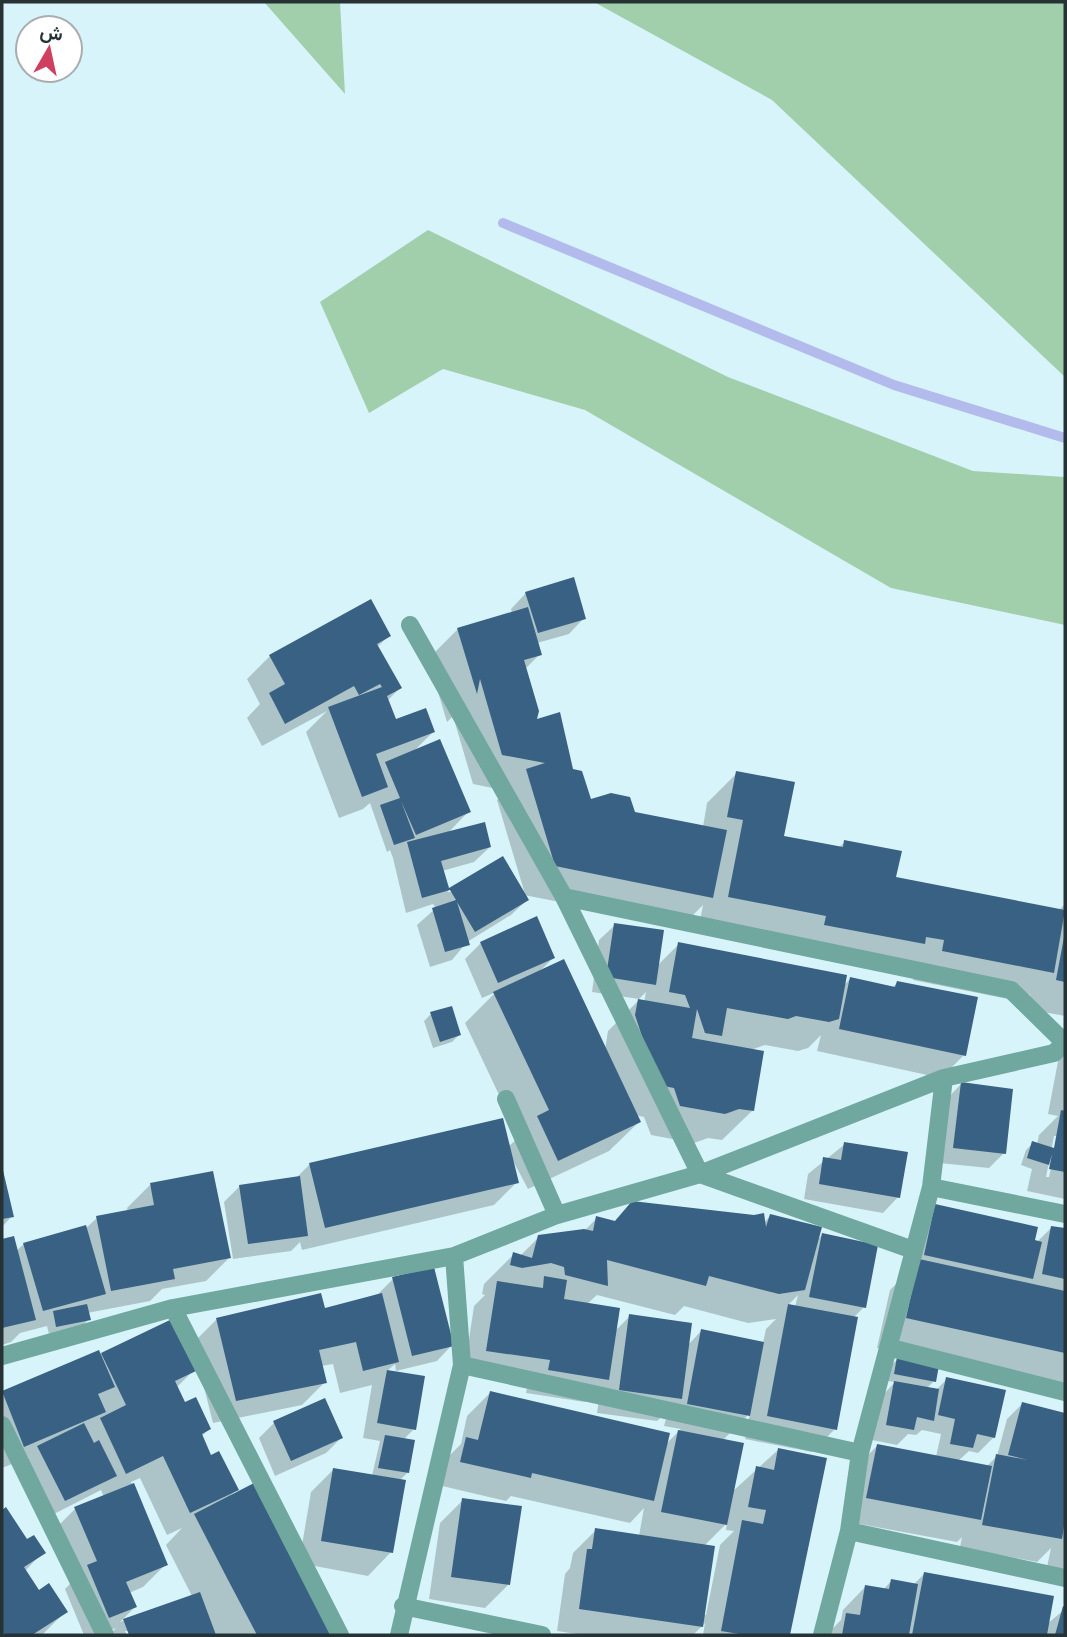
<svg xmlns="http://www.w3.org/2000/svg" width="1067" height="1637" font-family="'Titillium Web',Vazirmatn,sans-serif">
  <rect width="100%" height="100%" fill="#d8f4fb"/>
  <path fill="#a1cfac" d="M264,2h76l5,92z
    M594,2h471v375l-293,-277z
    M428,230l300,147 245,94 92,6v148l-174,-37 -306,-178 -142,-41 -74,44 -49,-111z"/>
  <path fill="#0003" fill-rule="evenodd" d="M526,593l58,25 -15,16 -32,9 3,11 -15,15 10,52 55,80 43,13 70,13 4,-24 30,-30 45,64 56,11 7,-6 49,36 165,32 6,-6v112l-38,-7 3,-15 -7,8 -110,-22 2,-11 -216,-43 4,-21 -21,21 -158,-31 3,5 -16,15 -44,27 -15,18 -22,7 -13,-42 19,-17 -3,-4 -27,9 -13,-55 -3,-8 -3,2 -17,-49 -7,6 -24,9 -33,-86 21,-21 -65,35 -15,-28 13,-14 -13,-25 23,-23 100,-55 19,35 -12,11 23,41 -13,13 8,20 38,11 -20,20 56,59 -22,23 43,13 -16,15 -32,9 6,21 77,2 -28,-94 10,-9 -34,-7 -20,-68 -6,6 -19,-63 30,-30 54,-15 -1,-5z
    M615,925l42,41 22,-22 164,42 7,-7 42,9 5,-5 67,72 -23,23 -124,-27 4,-16 -13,13 -10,3 -33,-6 -14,5 1,61 -30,29 -14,-2 -14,5 -43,-8 -7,-18 -9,-2 4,7 -30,29 -81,38 -18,-34 7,27 -23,23 -192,45 -2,-8 -9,9 -58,8 -9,-57 16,-16 56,-8 13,-13 199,-18 11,-10 -54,-114 31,-31 -14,6 -17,-39 16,-16 72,15 -14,14 66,78 3,-19 30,-30 6,1 2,-10 -7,7 -47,-7 7,-52z
    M431,1014l28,21 -7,7 -19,6 -9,-27z
    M1065,1050v149l-38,-8 5,-22 -11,-4 5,-15 7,-7 4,1 2,-9 19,-19 -10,-2 11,-58zM1054,1136h4l-9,41h-3z
    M961,1084l43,69 -15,15 -50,-5 7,-63z
    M845,1144l53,53 -15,16 -79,-14 4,-25z
    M2,1169l10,47 -10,11z
    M150,1185l79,73 -23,23 -44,8 -12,12 -63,12 2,6 -8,8 -32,7 -2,-8 -27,7 -9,9 -9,3v-104l11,-3 3,13 8,-7 61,-15 12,-11 31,-6 -1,-4z
    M632,1203l132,20 6,-7 46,25 6,-6 42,72 -11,11 -18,111 -23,23 -67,-13 5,-26 -28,28 10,51 46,-42 47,9 -37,176h-85l2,-12 -12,12h-109l-27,-4 8,-57 5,-6 3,-15 23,-23 43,6 5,-28 -14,15 -119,-27 -5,5 -68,-16 5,-23 18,-18 6,-28 23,-23 176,51 15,-15 -17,-3 4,-15 -11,10 -60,-8 4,-27 -16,16 -59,-9 2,-10 -64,-10 10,-67 11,-11 -3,-1 2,-10 30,-30 6,2 19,-19 45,-6 13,-13 16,5zM597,1295l78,20 9,-9 64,17 28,-4 -10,10 -3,14 -62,-12 -13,14 -58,-29 -15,15 -28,-27zM798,1295l-3,12 -8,-1zM727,1523l-1,7 8,1 -14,14 -14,70 -3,-1 1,-68z
    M936,1206l101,36 14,-14 14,2v159l-188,-41 13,-58 12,-12z
    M393,1279l59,66 -15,16 -41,10 -1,-7 -8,7 27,58 -11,11 5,32 -9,9 -8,71 -23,24 -69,-13 12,-71 23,-23 38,7 8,-35 -17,-3 9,-53 -32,8 -7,-29 -12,2 4,16 -23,23 -89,18 -20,-80 23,-23 108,-10 54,-16z
    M171,1322l23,48 -18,18 8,16 25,25 -8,8 9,20 26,33 -7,7 106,138h-204l-2,-4h-4l2,4h-18l7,-7 -18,7h-14l-19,-46 8,-8 -21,-49 23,-23 29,-12 -3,-7 -51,26 -27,-53 6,-6 -27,11v-75l96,-40 1,2zM140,1478l27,57 15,-7 -16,17 26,51 -72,26 15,-15 -6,-14 14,-6 23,-23 -35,-82z
    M898,1359l36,22 -7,7 9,2 11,-11 47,58 -16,16 -9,-2 -11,10 28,6 11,-11 10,-37 15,-15 43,11v95l-3,20 3,-4v45l-18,-4 4,-19 -14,14 -77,-15 2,-10 -5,5 -113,-21 10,-52 23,-23 59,11 5,-23 -19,-4 -6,5 -8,-1 -11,11 -25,-5 8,-42 15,-16 -8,-1 3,-15z
    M274,1423l67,15 -15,15 -51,23 -16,-38z
    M463,1500l45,85 -23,23 -56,-9 11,-76z
    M5,1509l21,32 17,11 -18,19 13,21 28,19 -24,24h-40v-123z
    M924,1574l123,50 18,-15v26h-239l15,-15 2,-10 23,-24 17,4 8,-9 22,4z"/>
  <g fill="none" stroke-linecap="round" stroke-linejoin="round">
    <path stroke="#b3bbed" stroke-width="10" d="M503,223l391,162 171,53"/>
  </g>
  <path fill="#396183" d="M574,577l12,42 -48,14 -13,-41z
    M371,599l20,37 -14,8 25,44 -15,8 9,23 30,-11 9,24 -59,22 12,33 -26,10 -34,-90 54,-20 -2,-3 -21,11 -5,-9 -69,38 -16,-31 16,-9 -16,-29z
    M528,607l14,48 -18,5 15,51 -2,8 23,-7 13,57 9,2 9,28 20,-6 19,4 5,15 92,18 -14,68 -158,-32 -29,-97 19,-6 -43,-8 -22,-76 -3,15 -20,-66z
    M440,739l31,73 -55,23 -15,-34 14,37 -21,7 -14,-40 20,-7 -15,-36z
    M736,771l59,11 -11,54 59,11 1,-7 58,11 -6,26 169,33 -11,63 -112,-22 2,-11 -18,-3 -1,7 -101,-19 2,-9 -98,-19 15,-77 -16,-3z
    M485,822l6,25 -50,14 8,27 54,-32 26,44 -54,32 -18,-30 13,43 -25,7 -13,-44 24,-8 -6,-10 -28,8 -15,-56z
    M537,916l18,42 -57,25 -18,-41z
    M614,923l50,7 -8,55 -50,-8z
    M1064,937h1v45l-9,-2z
    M678,942l169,33 -8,44 -10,3 -33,-6 -8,3 -61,-11 -5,28 -17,-3 -8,-24 -5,29 72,13 -10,60 -15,-2 -14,5 -45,-8 -6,-18 -16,-3 -23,-70 3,-16 52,9 -5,-13 -16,-3z
    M564,959l77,163 -83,39 -21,-45 12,-6 -56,-118z
    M850,977l45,10 2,-6 81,16 -12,59 -127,-27z
    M452,1006l9,29 -21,7 -10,-30z
    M961,1082l52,7 -7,65 -53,-6z
    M1061,1110l4,1v61l-16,-3 3,-15 -3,11 -22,-7 5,-17 22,7z
    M503,1118l16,65 -194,45 -16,-65z
    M844,1142l64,10 -8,46 -81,-14 4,-27 18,3z
    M2,1166l12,51 -12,2z
    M213,1171l18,87 -58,11 2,10 -64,12 -15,-75 58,-11 -4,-22z
    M300,1176l8,60 -60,8 -9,-59z
    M632,1201l122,14 10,-2 2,14 4,-13 52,13 -17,63 -26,4 -70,-18 -3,10 -99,-26 1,26 -43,-11 -1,-8 -13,-4 -29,5 -12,-3 3,-13 19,6 6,-23 46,-6 9,2 3,-15 19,5z
    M935,1204l103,23 -3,13 7,2 -9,37 -109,-24z
    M86,1225l20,69 -63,17 -20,-68z
    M1051,1226l14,2v51l-23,-5z
    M822,1233l56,12 -12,63 -57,-11z
    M14,1236l22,84 -34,8v-89z
    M919,1259l146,32v62l-159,-35z
    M434,1267l20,79 -42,10 -20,-79z
    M544,1276l23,4 -3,19 56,9 -11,72 -61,-10 2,-10 -64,-9 11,-70 46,7z
    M321,1293l4,15 57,-15 17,69 -36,9 -7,-29 -37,8 8,33 -91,18 -20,-83z
    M87,1304l4,16 -35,7 -3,-16z
    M788,1304l70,13 -21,113 -70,-14z
    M629,1314l63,9 -10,76 -63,-9z
    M172,1319l24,52 -21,10 10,21 11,-5 15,32 -9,5 9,21 8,-4 20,39 -49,23 -27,-57 -37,18 -26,-56 26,-13 -25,-52z
    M701,1329l63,13 -14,74 -63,-12z
    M99,1350l16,37 -17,7 8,18 -82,35 -22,-56z
    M897,1357l42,8 -3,17 -42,-8z
    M387,1370l38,6 -9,54 -39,-7z
    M946,1377l60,13 -11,48 -18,-4 -4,14 -23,-4 5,-25 -17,-4z
    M894,1381l45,8 -5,32 -17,-4 -3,13 -28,-5z
    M490,1391l180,42 -16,68 -122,-28 -1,5 -71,-16 6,-25 12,3z
    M325,1398l18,40 -52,23 -18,-40z
    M1022,1402l43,11v107l-3,19 -80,-14 14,-71 32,6 -20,-5z
    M84,1423l10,20 5,-3 18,36 -52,25 -28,-55z
    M678,1430l66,13 -17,82 -66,-13z
    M385,1435l30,5 -6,33 -31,-5z
    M877,1444l115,22 -11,54 -115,-22z
    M778,1448l49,10 -37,177h-45l-24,-4 21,-111 21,4 3,-14 -18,-3 8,-41 18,4z
    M333,1468l73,12 -13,73 -72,-12z
    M258,1481l79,154h-80l-30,-57 -33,-64z
    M134,1483l34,82 -42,17 11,25 -28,11 -22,-53 10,-4 -23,-54z
    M462,1498l60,8 -12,79 -59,-8z
    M6,1507l21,32 7,-4 12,18 -22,14 15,23 10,-7 19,29 -36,23h-27l-3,-4v-121z
    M595,1528l120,18 -12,81 -124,-18 8,-60h5z
    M924,1572l130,24 -7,39h-135z
    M891,1579l27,5 -9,51h-67l4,-22 14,2 5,-30 24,4z
    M200,1592l16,43h-87l-6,-16z
    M1063,1606l2,1v28h-10z"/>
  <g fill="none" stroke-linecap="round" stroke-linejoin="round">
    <path stroke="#70a79e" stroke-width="18" d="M410,625l154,272 136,277 213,76
      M506,1099l51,116
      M931,1187l134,27
      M173,1308l167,327
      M891,1348l174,44
      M2,1356l171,-48 281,-52
      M462,1365l398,88
      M2,1425l103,210
      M849,1531l216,47
      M403,1606l139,29
      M399,1635l63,-270 -8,-109 103,-41 143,-41 244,-96 110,-25 11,-10 -54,-53 -447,-93
      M822,1635l27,-104 11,-78 71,-266 13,-109"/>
  </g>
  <rect width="1067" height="1637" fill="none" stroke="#273234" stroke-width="7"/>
  <g transform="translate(49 49) rotate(9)"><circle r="33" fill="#ffffff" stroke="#a9adae" stroke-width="2"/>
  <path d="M0-5L12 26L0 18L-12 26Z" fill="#cf3f5f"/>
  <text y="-10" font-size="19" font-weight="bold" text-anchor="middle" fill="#273234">ش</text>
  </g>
</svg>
